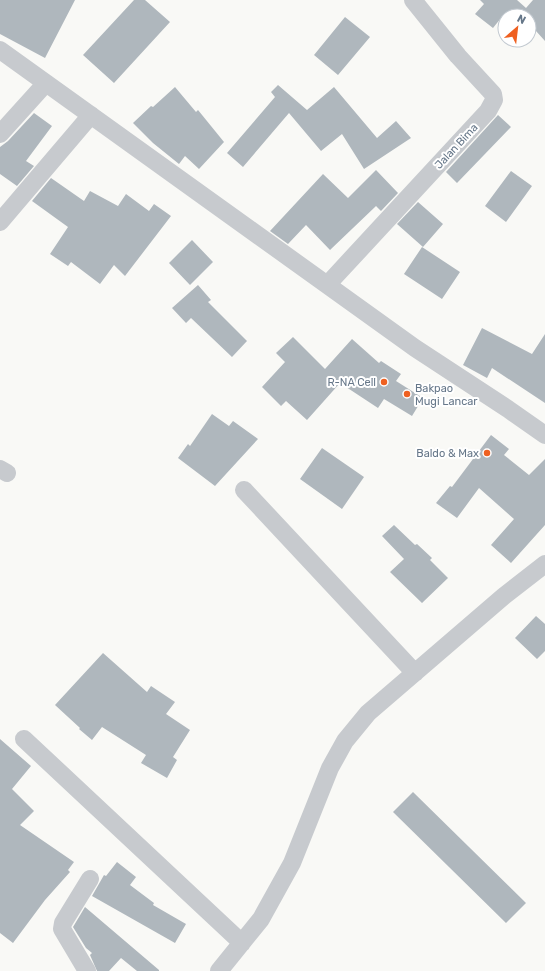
<svg xmlns="http://www.w3.org/2000/svg" width="545" height="971" font-family="Rubik,sans-serif">
  <rect width="100%" height="100%" fill="#f9f9f6"/>
  <path fill="#afb7bd" d="M0,0h75l-30,58 -45,-24z
    M134,0h11l25,22 -56,61 -31,-28z
    M480,0h37l9,8 7,-8h12v41l-9,-10 -7,8v-23h-24v6l-4,-4 -8,10 -18,-14 9,-10z
    M345,17l25,20 -32,38 -24,-20z
    M278,85l29,25 27,-23 43,51 19,-17 15,17 -47,31 -22,-35 -21,17 -32,-38 -46,54 -16,-14 48,-56 -4,-5z
    M175,87l21,25 2,-2 26,32 -25,27 -14,-13 -6,8 -26,-21 -20,-20 18,-17 2,1z
    M34,113l18,13 -26,35 8,5 -17,20 -17,-12v-27l8,-6z
    M498,115l13,12 -54,56 -11,-11z
    M376,170l22,23 -17,18 -5,-5 -1,1 -45,43 -24,-25 -18,19 -18,-13 53,-57 25,24z
    M511,171l21,15 -26,36 -21,-16z
    M51,178l33,23 6,-10 28,15 8,-12 23,17 5,-7 17,12 -46,60 -11,-11 -14,19 -29,-22 -3,4 -18,-12 18,-27 -36,-26z
    M418,202l25,22 -20,23 -26,-23z
    M192,240l21,22 -23,23 -21,-22z
    M422,247l38,25 -18,27 -38,-25z
    M198,285l13,15 -3,2 39,39 -15,16 -41,-39 -5,5 -14,-15z
    M482,328l50,26 13,-20v69l-53,-35 -5,10 -24,-13z
    M293,337l32,32 27,-30 27,24 2,-2 20,13 -5,7 27,17 -11,18 -28,-17 -6,9 -38,-25 -33,37 -21,-19 -5,5 -19,-19 23,-25 -9,-9z
    M212,414l17,12 4,-5 25,18 -43,47 -37,-28 10,-14 2,2z
    M491,435l18,14 -5,6 25,20 16,-16v66l-34,38 -20,-18 23,-26 -35,-31 -22,30 -21,-15 14,-17 2,1z
    M322,448l42,29 -22,32 -42,-30z
    M394,525l21,20 2,-1 15,14 -2,2 18,18 -26,25 -32,-31 14,-13 -22,-23z
    M536,616l9,8v27l-8,8 -22,-21z
    M103,653l44,39 4,-6 24,16 -9,12 24,16 -17,27 4,3 -10,18 -26,-15 5,-8 -44,-28 -10,13 -13,-11 1,-1 -25,-23z
    M0,739l31,27 -19,23 22,22 -14,14 54,37 -6,8 2,2 -25,28 -32,43 -13,-10z
    M413,792l113,111 -20,20 -113,-111z
    M117,862l19,15 -6,8 24,18 -1,2 33,19 -11,19 -83,-47 12,-21 2,1z
    M85,907l74,63v1h-22l-16,-13 -12,13h-12l-7,-16 2,-2 -6,-5 -13,-21z"/>
  <g fill="none" stroke-linecap="round" stroke-linejoin="round">
    <path stroke="#c7cace" stroke-width="18" d="M0,50l415,298 93,61 37,26
      M0,134l46,-51
      M0,222l91,-107
      M327,285l161,-174 6,-11 -1,-6 -35,-38 -45,-56
      M0,469l7,4
      M244,490l171,183
      M24,739l218,204
      M87,971l-25,-42 1,-6 27,-44
      M219,971l42,-52 31,-56 38,-95 15,-27 23,-28 136,-117 41,-32"/>
  </g>
  <g fill="#ef6020" stroke="#fff" stroke-width="1.5">
    <circle cx="384" cy="382" r="4"/>
    <circle cx="407" cy="394" r="4"/>
    <circle cx="487" cy="453" r="4"/>
  </g>
  <g text-anchor="middle" stroke-width="4" stroke-linejoin="round" paint-order="stroke">
    <g font-size="11" fill="#667789" stroke="#fff">
      <text transform="translate(456 146) rotate(-47)" y="4">Jalan Bima</text>
    </g>
    <g font-size="11" fill="#667789" stroke="#fff" text-anchor="end">
      <text x="376" y="386">R-NA Cell</text>
      <text x="415" y="392" text-anchor="start">Bakpao<tspan x="415" dy="13">Mugi Lancar</tspan></text>
      <text x="479" y="457">Baldo &amp; Max</text>
    </g>
  </g>
  <g transform="translate(517 28) rotate(28)"><circle r="19" fill="#ffffff" stroke="#c2c9d0"/>
  <path d="M0-3L7 15L0 10L-7 15Z" fill="#ef6020"/>
  <text y="-6" font-size="11" font-weight="bold" text-anchor="middle" fill="#667789">N</text>
  </g>
</svg>
